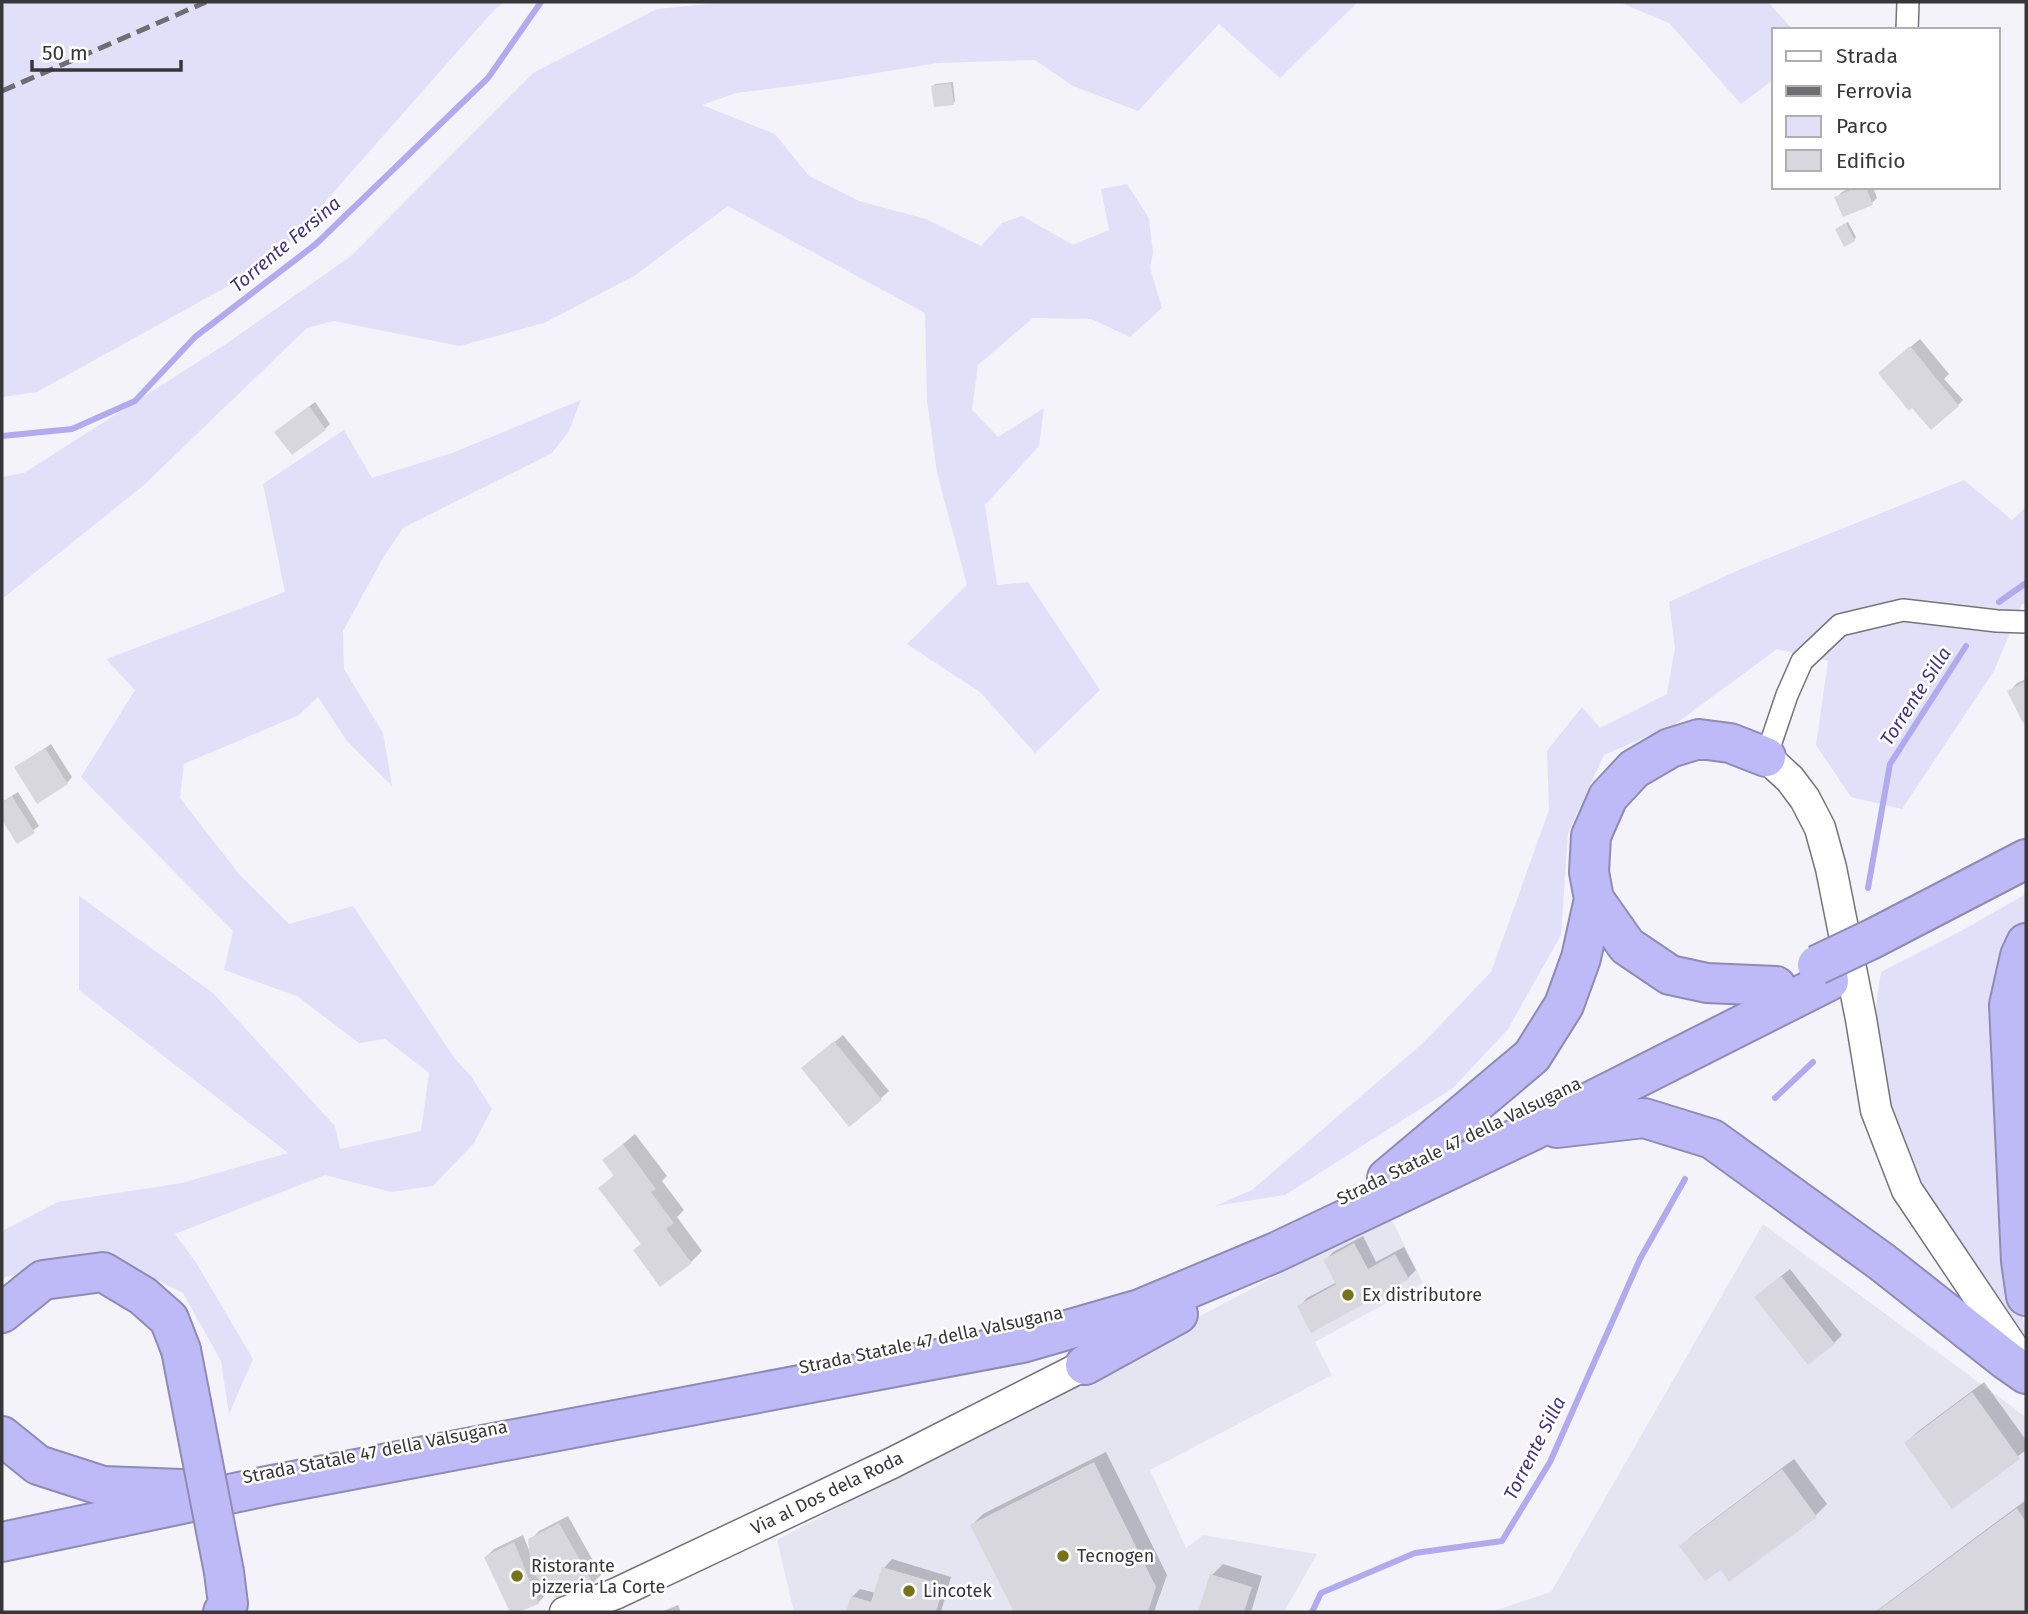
<svg xmlns="http://www.w3.org/2000/svg" width="2028" height="1614" font-family="'Fira Sans',sans-serif">
  <rect width="100%" height="100%" fill="#f3f3f9"/>
  <path fill="#e5e5f2" d="M1391,1218l32,65 -108,59 17,33 -182,95 36,78 17,-13 114,19 -33,58h-490l-17,-72 499,-264z
    M1763,1224l263,193v195h-535l60,-20z"/>
  <path fill="#e1e0f8" d="M2,2h503l-11,8 -221,251 -236,131 -35,5z
    M727,2h631l-78,76 -61,-54 -81,87 -65,-25 -38,-26 -97,3 -117,19 -85,11 -34,12 73,29 34,42 50,25 67,18 55,27 21,-23 20,-7 51,29 36,-15 -8,-41 26,-5 22,34 4,35 -3,15 12,40 -32,29 -39,-18 -58,-1 -55,47 -6,45 26,27 46,-29 -5,38 -54,59 12,80 31,-3 72,108 -65,63 -55,-61 -73,-48 60,-59 -30,-112 -10,-73 -2,-87 -197,-107 -94,70 -90,47 -84,23 -126,-25 -27,7 -163,157 -142,114v-122l22,-4 202,-129 125,-88 182,-183 124,-64z
    M1619,2h149l25,28h-19v49l-33,25 -72,-81z
    M581,400l-12,31 -17,22 -149,75 -20,30 -40,73 1,38 39,64 9,53 -45,-45 -29,-44 -19,18 -115,49 -4,34 59,76 50,50 64,-18 102,153 16,17 21,33 -18,34 -41,43 -42,6 -66,-17 -150,59 22,30 56,95 -24,55 -8,-53 -38,-68 -81,-40 -100,25v-47l56,-29 124,-19 106,-30 -209,-163v-94l134,97 122,133 5,23 81,-18 8,-58 -44,-34 -26,4 -62,-47 -73,-26 9,-39 -152,-154 54,-87 -29,-31 179,-67 -22,-108 81,-54 28,48 80,-25z
    M1964,480l48,40 14,-13v97h-4l-28,67 -92,138 -51,-12 -35,-52 12,-84 -51,-12 -103,76 -70,30 -36,78 -7,102 -53,94 -55,59 -168,107 -70,11 37,-16 171,-147 68,-71 58,-162 -2,-59 35,-44 18,21 67,-34 8,-46 -6,-46 72,-33z
    M2026,894v27l-6,10 -7,334 12,66 -5,4 -106,-156 -23,-67 -18,-86 8,-54 82,-42z"/>
  <path fill="#0003" d="M953,82l2,19 -2,2 -20,-17 2,-2z
    M1853,187h20l4,11 -5,5 -35,-6 5,-5z
    M1848,222l8,15 -2,3 -15,-13z
    M1920,339l29,35 -5,5 19,21 -5,5 -69,-40z
    M315,402l15,22 -5,5 -43,-2z
    M2026,679v40l-2,2 -15,-29 8,-9z
    M51,744l21,33 -5,6 -51,-15z
    M18,792l21,34 -22,16 -15,-25v-15z
    M843,1035l46,56 -9,8 -68,-39z
    M635,1134l32,42 -5,5 22,29 -7,7 25,34 -11,11 -56,-12 7,-7 -41,-55 14,-14 -11,-14z
    M1363,1236l13,26 28,-15 12,23 -8,8 -109,29 8,-9 30,-16 -12,-21 8,-9z
    M1790,1269l52,66 -8,8 -69,-54z
    M1984,1382l42,58v10l-73,56 -47,-63 11,-11z
    M1106,1452l61,123 -13,37h-138l-44,-87 11,-11z
    M1794,1459l33,45 -11,11 -86,64 -9,-12 -40,-21 12,-11z
    M2026,1500v112h-151z
    M568,1516l33,59 -8,8 -53,-4 6,15 -8,9 -26,9 -26,-55 8,-8 29,-14 8,20 -1,-15 9,-9z
    M892,1559l59,18 -10,35h-93l4,-15 8,-8 16,4 8,-25z
    M1223,1564l39,12 -11,36h-51l12,-37z
    M678,1605l3,7h-20z"/>
  <g fill="none" stroke-linecap="round" stroke-linejoin="round">
    <path stroke="#b1aaef" stroke-width="6" d="M2,436l70,-7 63,-28 60,-64 121,-93 172,-166 53,-76
      M1999,602l27,-19
      M1868,888l22,-124 76,-118
      M1775,1098l38,-36
      M1312,1612l9,-19 94,-40 87,-12 48,-79 90,-203 45,-80"/>
  </g>
  <path fill="#d8d7dd" d="M951,83l3,22 -20,2 -3,-21z
    M1858,187h8l7,18 -30,12 -9,-20z
    M1846,223l9,18 -11,6 -9,-18z
    M1910,346l49,60 -28,24 -19,-22 -3,3 -31,-38z
    M309,406l17,24 -34,25 -18,-23z
    M2026,681v40l-3,2 -16,-32z
    M45,748l23,36 -31,20 -23,-37z
    M12,796l23,37 -18,11 -15,-24v-17z
    M834,1041l48,59 -33,27 -48,-59z
    M623,1144l33,45 -5,3 23,31 -8,6 26,34 -32,24 -27,-37 8,-6 -43,-56 16,-12 -12,-16z
    M1354,1243l14,26 27,-15 14,25 -98,54 -14,-27 39,-22 -13,-24z
    M1781,1276l54,68 -27,21 -54,-68z
    M1972,1392l48,67 -68,50 -48,-66z
    M1094,1462l62,125 -8,25h-134l-44,-87z
    M1782,1469l35,48 -88,65 -8,-12 -16,11 -26,-35z
    M2017,1508l9,14v90h-150z
    M559,1523l35,62 -38,13 -25,-27 -3,-32z
    M514,1542l25,62 -21,8h-8l-26,-55z
    M882,1567l62,18 -8,27h-90l5,-16 20,6z
    M1210,1574l42,13 -8,25h-46z"/>
  <g fill="none" stroke-linecap="round" stroke-linejoin="round">
    <g stroke="#747479" stroke-width="24">
      <path id="street" d="M1907,30l1,-28
        M1766,757l21,-62 15,-34 38,-36 63,-15 94,11 29,1"/>
    </g>
    <g stroke="#747479" stroke-width="33">
      <path id="secondary" d="M1766,757l24,22 15,20 15,29 11,40 30,151 15,91 31,80 119,177
        M565,1612l50,-18 277,-131 193,-98"/>
    </g>
    <g stroke="#8f8bb4" stroke-width="42">
      <path id="highway" d="M1594,899l33,47 43,29 37,8 69,3
        M1872,939l154,-80
        M2026,943l-6,13 -11,49 12,256 5,35
        M1557,1128l87,-10 68,21 170,123 124,98 20,14
        M1387,1178l145,-122 32,-51 17,-47 13,-59 -5,-27 2,-36 17,-39 26,-28 36,-21 29,-9 31,4 36,14
        M2,1313l41,-33 60,-8 40,24 26,23 12,31
        M1085,1365l93,-51
        M2,1436l36,29 65,21 79,3
        M2,1542l270,-57 750,-142 118,-34 134,-56 260,-123 295,-149
        M223,1612l5,-8 -4,-32"/>
    </g>
    <use href="#street" stroke="#fff" stroke-width="21"/>
    <use href="#secondary" stroke="#fff" stroke-width="30"/>
    <use href="#highway" stroke="#beb9f7" stroke-width="38"/>
    <path stroke="#6e6d71" stroke-width="5" stroke-dasharray="14 7" stroke-linecap="butt" d="M2,91l204,-89"/>
    <g stroke="#8f8bb4" stroke-width="42" stroke-linecap="butt">
      <path id="highway-bridge" d="M1817,965l55,-26
        M181,1350l43,222"/>
    </g>
    <use href="#highway-bridge" stroke="#beb9f7" stroke-width="38"/>
  </g>
  <g fill="#757418" stroke="#fff" stroke-width="2.5">
    <circle cx="1348" cy="1295" r="7"/>
    <circle cx="1063" cy="1556" r="7"/>
    <circle cx="517" cy="1576" r="7"/>
    <circle cx="909" cy="1591" r="7"/>
  </g>
  <g text-anchor="middle" stroke-width="5" stroke-linejoin="round" paint-order="stroke">
    <g font-size="18" fill="#373639" stroke="#fff">
      <text transform="translate(1459 1141) rotate(-26)" y="6">Strada Statale 47 della Valsugana</text>
      <text transform="translate(931 1340) rotate(-12)" y="6">Strada Statale 47 della Valsugana</text>
      <text transform="translate(375 1452) rotate(-11)" y="6">Strada Statale 47 della Valsugana</text>
      <text transform="translate(827 1493) rotate(-26)" y="6">Via al Dos dela Roda</text>
    </g>
    <g font-size="18" fill="#373639" stroke="#fff" text-anchor="start">
      <text x="1362" y="1301">Ex distributore</text>
      <text x="1077" y="1562">Tecnogen</text>
      <text x="531" y="1572">Ristorante<tspan x="531" dy="21">pizzeria La Corte</tspan></text>
      <text x="923" y="1597">Lincotek</text>
    </g>
    <g font-size="19" font-style="italic" fill="#433382" stroke="#fff">
      <text transform="translate(285 244) rotate(-40)" y="7">Torrente Fersina</text>
      <text transform="translate(1915 696) rotate(-57)" y="7">Torrente Silla</text>
      <text transform="translate(1534 1448) rotate(-63)" y="7">Torrente Silla</text>
    </g>
  </g>
  <rect width="2028" height="1614" fill="none" stroke="#373639" stroke-width="7"/>
  <rect x="1772" y="28" width="228" height="161" fill="#ffffff" stroke="#afafb0" stroke-width="2"/>
  <rect x="1786" y="51" width="35" height="10" fill="#ffffff" stroke="#afafb0" stroke-width="2"/>
  <text x="1836" y="63" font-size="21" fill="#373639">Strada</text>
  <rect x="1786" y="86" width="35" height="10" fill="#6e6d71" stroke="#afafb0" stroke-width="2"/>
  <text x="1836" y="98" font-size="21" fill="#373639">Ferrovia</text>
  <rect x="1786" y="116" width="35" height="21" fill="#e1e0f8" stroke="#afafb0" stroke-width="2"/>
  <text x="1836" y="133" font-size="21" fill="#373639">Parco</text>
  <rect x="1786" y="150" width="35" height="21" fill="#d8d7dd" stroke="#afafb0" stroke-width="2"/>
  <text x="1836" y="168" font-size="21" fill="#373639">Edificio</text>
  <path d="M32 60v10h149v-10" fill="none" stroke="#373639" stroke-width="3.5"/>
  <text x="42" y="60" font-size="21" fill="#373639" stroke="#ffffff" stroke-width="5" paint-order="stroke">50 m</text>
</svg>
